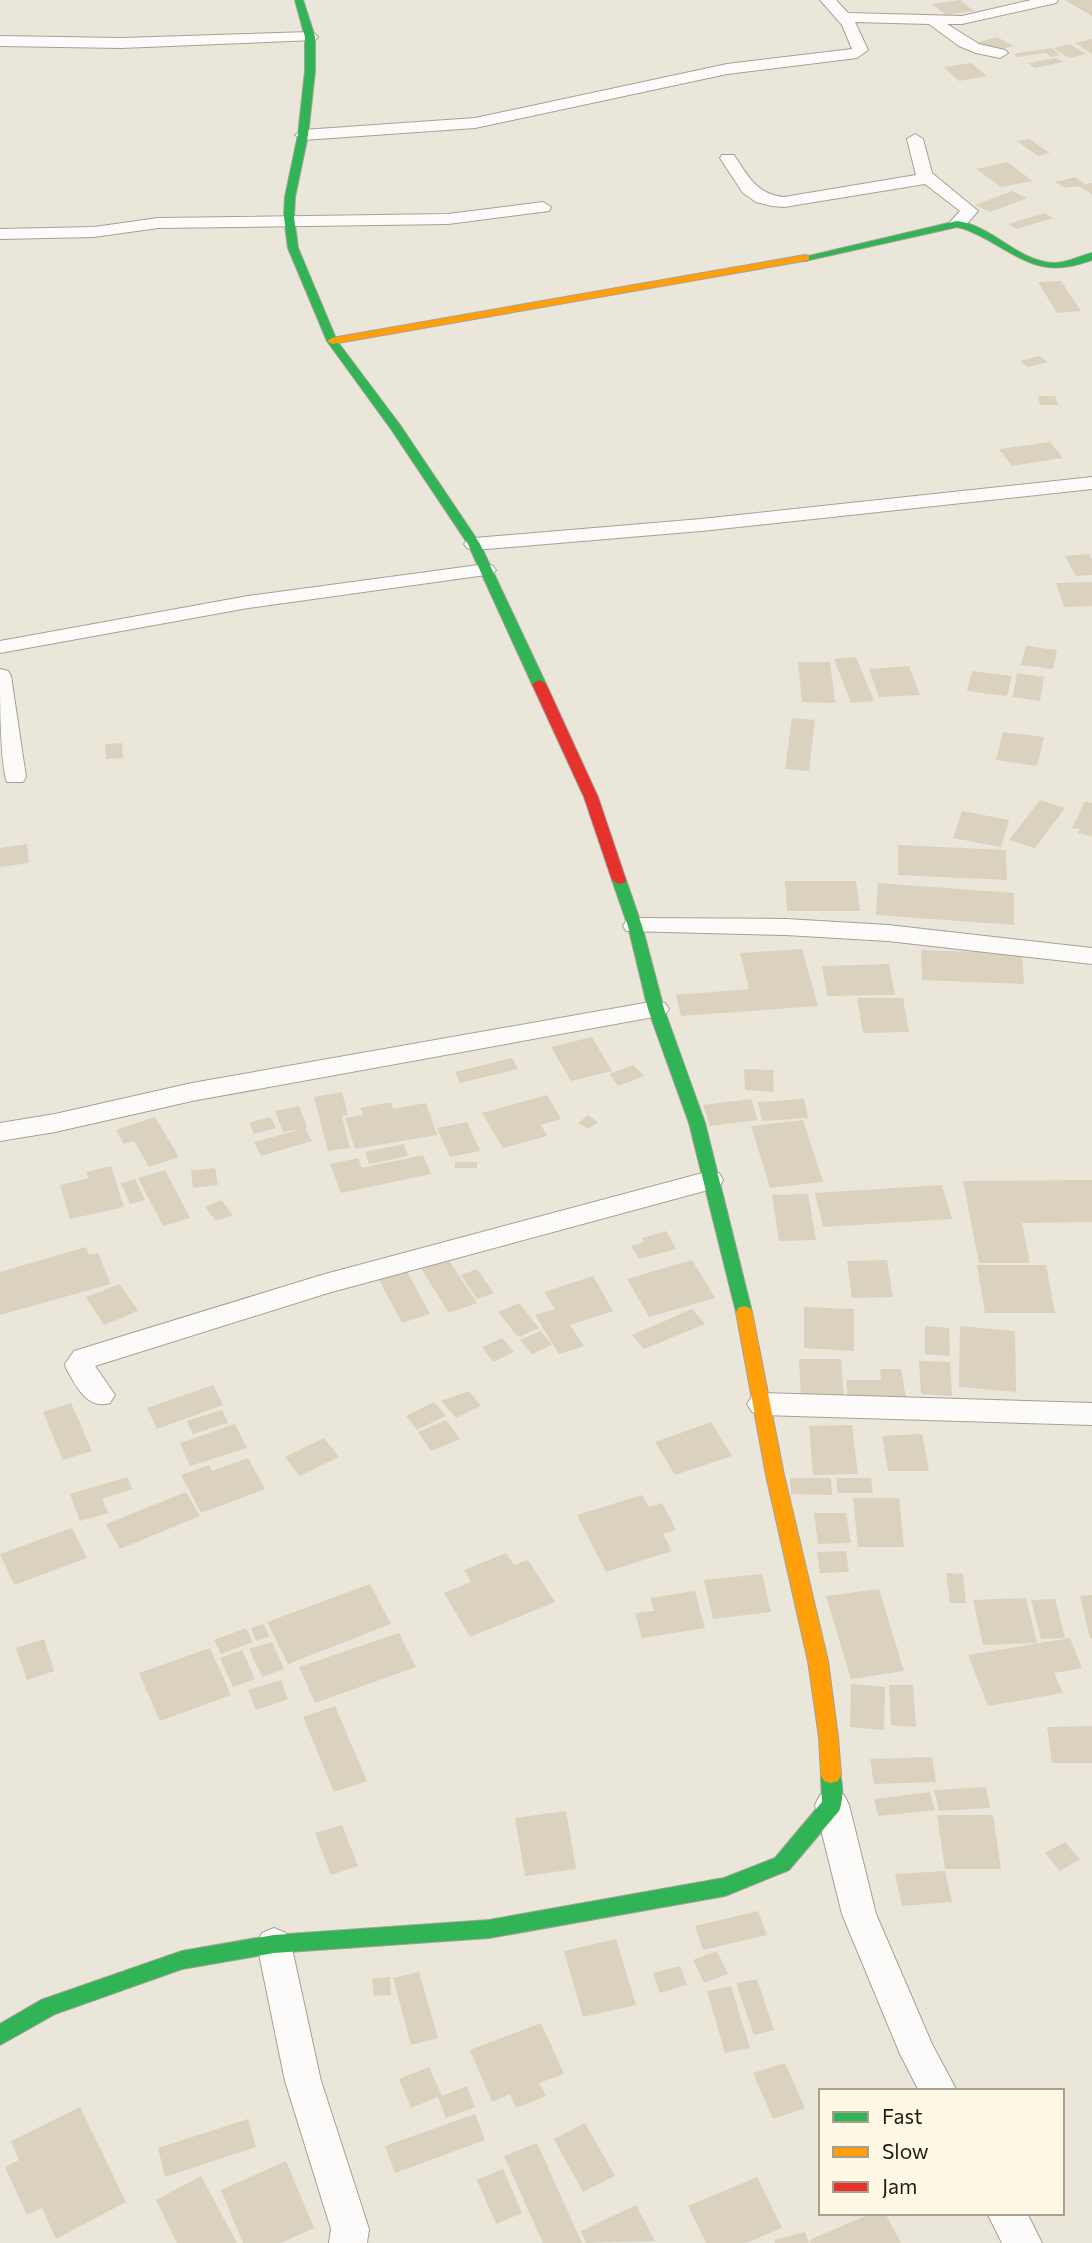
<svg xmlns="http://www.w3.org/2000/svg" width="1092" height="2243" font-family="Commissioner,sans-serif">
  <rect width="100%" height="100%" fill="#ebe6da"/>
  <path fill="#dad2be" d="M960,0l14,11 -28,4 -14,-11z
    M1065,0h27v16z
    M997,37l16,9 -22,6 -16,-9z
    M1092,39v15l-17,-11z
    M1070,44l16,10 -17,4 -16,-10z
    M1051,48l9,7 -9,2 -5,-4 -29,4 -4,-3z
    M1056,58l7,4 -28,6 -7,-5z
    M971,63l16,13 -28,5 -16,-14z
    M1029,139l21,14 -12,3 -21,-15z
    M1007,162l26,19 -32,6 -25,-18z
    M1075,177l10,7 7,-1v11l-14,-8 -13,2 -10,-6z
    M1012,191l15,7 -37,14 -15,-7z
    M1044,213l9,5 -36,11 -9,-5z
    M1061,281l20,30 -24,2 -19,-31z
    M1039,356l9,6 -20,5 -8,-6z
    M1038,396h17l3,9h-18z
    M1050,442l13,16 -51,8 -13,-17z
    M1089,554l3,6v15l-16,1 -11,-20z
    M1092,582v24l-28,1 -8,-24z
    M1026,646l31,4 -4,19 -32,-4z
    M856,657l18,44 -23,2 -17,-44z
    M798,662h32l5,41 -33,-1z
    M909,666l11,29 -41,2 -10,-28z
    M972,671l40,5 -5,20 -40,-5z
    M1017,673l27,4 -4,24 -27,-4z
    M792,718l23,2 -6,51 -24,-2z
    M1003,732l41,5 -7,29 -41,-6z
    M122,743l1,15 -17,1 -1,-15z
    M1040,800l25,8 -30,40 -26,-8z
    M1085,801l7,2v33l-15,-3 4,-4 -9,-1z
    M962,811l47,9 -8,27 -48,-9z
    M27,844l2,19 -29,4v-19z
    M898,845l108,5 1,30 -109,-5z
    M785,881h71l4,30h-73z
    M878,883l136,10v32l-138,-10z
    M802,949l16,57 -137,10 -5,-21 73,-6 -9,-36z
    M921,950l101,4 2,30 -102,-4z
    M889,964l6,31 -68,1 -5,-30z
    M857,998h46l6,34 -46,1z
    M592,1037l20,34 -41,10 -20,-34z
    M512,1058l6,11 -58,14 -5,-11z
    M633,1065l11,11 -26,10 -9,-12z
    M744,1069l29,1 1,22 -29,-2z
    M342,1092l6,23 -6,1 8,32 -22,3 -14,-54z
    M547,1095l14,24 -20,6 6,11 -44,12 -21,-35z
    M751,1099l7,21 -48,6 -7,-21z
    M804,1099l4,19 -46,3 -4,-19z
    M391,1102l2,7 33,-6 11,32 -82,14 -10,-31 18,-3 -3,-7z
    M299,1106l8,21 -2,1 7,13 -51,15 -7,-14 48,-13 -19,3 -8,-21z
    M588,1115l10,7 -10,7 -10,-6z
    M155,1117l24,40 -30,10 -15,-26 -10,3 -8,-14z
    M270,1117l6,11 -22,6 -5,-11z
    M803,1120l20,62 -53,6 -19,-62z
    M467,1122l13,29 -30,6 -13,-29z
    M404,1144l4,12 -39,8 -4,-12z
    M423,1155l8,19 -90,19 -11,-29 28,-6 4,10z
    M455,1162h22v6h-22z
    M111,1166l13,41 -54,12 -10,-34 29,-7 -3,-6z
    M215,1168l3,17 -25,3 -2,-17z
    M165,1170l25,48 -27,8 -25,-48z
    M135,1179l10,21 -15,4 -9,-21z
    M1092,1180v42l-70,1 8,40h-51l-16,-82z
    M942,1185l10,34 -129,8 -8,-34z
    M808,1194l8,46 -37,1 -7,-46z
    M221,1200l12,15 -17,6 -11,-14z
    M666,1231l10,18 -37,10 -8,-13 13,-4 -2,-4z
    M86,1247l3,8 9,-2 13,31 -111,31v-43z
    M444,1253l33,50 -28,10 -32,-51z
    M692,1260l23,38 -66,19 -22,-38z
    M887,1260l6,37 -41,1 -5,-37z
    M977,1265h69l9,48h-70z
    M404,1266l26,48 -28,9 -26,-49z
    M477,1269l17,24 -17,6 -16,-24z
    M593,1276l20,35 -43,14 14,21 -25,8 -24,-39 20,-6 -11,-17z
    M120,1284l18,27 -34,14 -18,-28z
    M519,1303l20,25 -21,9 -20,-25z
    M804,1307l50,2v42l-50,-3z
    M692,1309l13,15 -61,25 -12,-14z
    M925,1326l24,2 1,28 -25,-2z
    M960,1326l55,5 1,61 -57,-5z
    M541,1331l11,14 -20,9 -12,-14z
    M502,1338l12,14 -21,10 -11,-15z
    M799,1359h42l3,39 -43,-1z
    M919,1361l31,1 2,34 -31,-2z
    M880,1369h21l5,29 -58,1 -2,-19h35z
    M213,1385l10,20 -66,24 -10,-21z
    M469,1391l12,15 -25,12 -15,-17z
    M434,1402l12,14 -29,14 -11,-14z
    M71,1403l21,48 -29,9 -20,-48z
    M222,1410l6,13 -35,11 -6,-13z
    M446,1420l14,19 -29,12 -13,-19z
    M711,1422l21,34 -57,19 -20,-33z
    M235,1424l12,24 -57,18 -10,-23z
    M852,1425l6,49 -45,1 -4,-49z
    M922,1434l7,37h-41l-6,-35z
    M324,1438l15,19 -39,19 -15,-19z
    M248,1458l17,31 -64,24 -20,-38 28,-10 3,6z
    M127,1477l5,12 -30,10 6,14 -28,8 -10,-27z
    M790,1478h41l1,17 -41,-1z
    M836,1478h35l2,15h-35z
    M186,1492l14,24 -80,33 -14,-25z
    M642,1495l7,12 13,-4 14,27 -13,4 9,17 -66,21 -29,-57z
    M853,1498h46l5,49h-46z
    M814,1513h32l5,30 -33,1z
    M72,1528l15,30 -73,27 -14,-31z
    M846,1551l3,21 -29,1 -3,-21z
    M506,1553l8,12 14,-5 27,42 -85,35 -26,-44 27,-11 -7,-12z
    M946,1573l17,1 3,29h-16z
    M762,1574l9,38 -58,7 -9,-39z
    M370,1584l21,40 -103,40 -21,-42z
    M879,1589l25,82 -53,8 -25,-83z
    M695,1591l10,37 -63,10 -7,-25 19,-2 -4,-13z
    M1092,1595v43h-2l-10,-42z
    M1026,1598l11,45 -54,2 -10,-45z
    M1055,1599l10,39 -24,1 -10,-39z
    M264,1624l5,13 -13,4 -5,-13z
    M246,1628l7,14 -32,12 -7,-14z
    M399,1633l17,34 -101,36 -16,-36z
    M1070,1638l12,30 -28,5 9,20 -75,13 -20,-51z
    M44,1639l10,32 -27,9 -11,-32z
    M272,1642l12,27 -22,8 -13,-28z
    M210,1648l21,47 -71,26 -21,-48z
    M242,1650l13,29 -22,8 -13,-29z
    M281,1680l7,19 -32,11 -8,-20z
    M851,1684l34,3 -1,43 -34,-3z
    M889,1685h24l3,42 -25,-2z
    M335,1706l32,75 -33,11 -31,-75z
    M1092,1726v37h-40l-5,-36z
    M932,1757l4,25 -62,2 -4,-25z
    M986,1787l4,21 -51,3 -5,-21z
    M930,1792l5,18 -57,6 -4,-17z
    M566,1811l10,58 -51,7 -10,-58z
    M937,1815h56l8,54h-56z
    M342,1825l16,41 -27,9 -16,-42z
    M1065,1842l15,17 -20,12 -15,-18z
    M945,1871l7,31 -50,4 -7,-32z
    M758,1911l9,24 -64,15 -8,-24z
    M616,1939l20,66 -53,12 -19,-66z
    M717,1951l11,23 -24,9 -11,-23z
    M680,1966l7,19 -27,8 -7,-20z
    M419,1972l19,66 -27,7 -18,-67z
    M390,1977l1,18 -17,1 -2,-17z
    M757,1979l17,51 -20,5 -18,-52z
    M731,1986l19,62 -25,5 -18,-62z
    M541,2023l23,51 -25,9 7,13 -30,12 -6,-14 -18,8 -22,-52z
    M785,2063l20,45 -32,11 -20,-46z
    M429,2067l13,29 25,-10 8,21 -29,11 -8,-21 -27,11 -12,-29z
    M80,2107l46,95 -70,37 -14,-31 -15,7 -22,-48 14,-7 -8,-19z
    M475,2114l10,26 -90,33 -10,-27z
    M248,2119l8,28 -91,30 -7,-29z
    M585,2123l30,53 -32,16 -29,-53z
    M537,2143l45,100h-39l-39,-87z
    M286,2161l28,67 -33,15h-38l-22,-53z
    M503,2169l19,44 -26,11 -19,-44z
    M201,2176l36,67h-60l-21,-43z
    M757,2177l25,51 -36,15h-40l-18,-37z
    M636,2205l19,36 -69,2 -5,-12z
    M873,2213h12l16,30h-90l-2,-3z
    M805,2232l4,11h-34l-1,-3z"/>
  <g fill="none" stroke-linecap="round" stroke-linejoin="round">
    <g stroke="#a5a197" stroke-width="2">
      <path id="street" d="M820,0h16l12,13 114,3 69,-16h27l-2,3 -94,21h-15l32,20 26,6 3,3 -8,5 -24,-5 -17,-7 -30,-22 -74,-2 13,28 -11,8 -130,16 -252,54 -172,12 -8,-5 8,-5 172,-12 252,-54 125,-15 -10,-24z
        M310,32l5,2 3,3 -3,3 -194,8 -121,-2v-10l121,2z
        M915,134l8,5 9,34 46,38 -14,16h-12l-3,-4 11,-12 -35,-27 -141,23 -12,-1 -16,-4 -13,-9 -23,-35 2,-3h12c14,21 22,39 50,42l132,-22 -9,-36z
        M543,202l8,5 -2,4 -101,13 -290,4 -64,9 -94,2v-10l94,-2 64,-9 290,-4z
        M1092,477v12l-391,42 -227,19 -7,-2 -3,-4 3,-4 7,-2 227,-19z
        M486,564l7,2 3,4 -3,4 -245,34 -248,45v-12l248,-45z
        M0,669l8,2 3,5 15,101 -3,5h-16c-7,-18 -7,-88 -7,-113z
        M635,918l151,1 102,6 204,23v16l-204,-23 -102,-6 -160,-4 -3,-5 3,-5z
        M656,1001l9,2 4,6 -4,6 -473,86 -137,31 -55,9v-18l55,-9 137,-31z
        M710,1171l9,2 4,7 -4,7 -391,106 -233,73 20,29 -5,8c-23,7 -34,-17 -44,-35l-1,-4 9,-13 251,-77z
        M762,1393l330,10v22l-330,-10 -10,-3 -5,-8 5,-8z
        M832,1791l12,4 5,10 27,109 56,130 25,47h-38l-19,-37 -58,-140 -27,-109 5,-10z
        M274,1928l12,5 5,11 30,137 48,148 -2,14h-38l2,-14 -46,-148 -28,-137 5,-11z
        M987,2213h40l15,30h-40z"/>
    </g>
    <g stroke="#a5a197" stroke-width="2">
      <path id="fast" d="M295,0h8l12,37v34l-7,64 -13,62 -1,20 4,31 39,93 63,84 80,119 66,140 -2,3 -5,1 -7,-4 -64,-140 -77,-115 -64,-88 -39,-93 -4,-31 1,-20 13,-62 7,-64v-34z
        M957,221c36,5 61,41 97,42 14,0 25,-7 38,-10v7c-46,17 -64,3 -104,-20 -9,-5 -20,-11 -31,-13l-152,34 -5,-3z
        M619,876l7,4 16,46 22,83 41,114 47,189 -2,4h-12l-2,-4 -47,-189 -41,-114 -20,-83 -16,-46z
        M831,1767l7,2c5,11 6,31 1,42l-50,59 -64,26 -236,42 -215,15 -92,16 -127,45 -55,31v-21l41,-24 141,-49 92,-16 215,-15 235,-42 51,-20 47,-56 -1,-27 3,-6z"/>
    </g>
    <g stroke="#a5a197" stroke-width="2">
      <path id="slow" d="M805,255l4,1v4l-477,84 -5,-3 5,-3z
        M744,1306l6,2 2,4 32,163 44,186 10,76 3,38 -3,6 -7,2 -7,-2 -3,-6 -2,-38 -11,-76 -42,-186 -30,-163 2,-4z"/>
    </g>
    <g stroke="#a5a197" stroke-width="2">
      <path id="jam" d="M539,680l7,4 52,113 28,83 -2,3 -5,1 -7,-4 -28,-83 -52,-113z"/>
    </g>
    <use href="#street" fill="#fcfbf9" fill-rule="evenodd"/>
    <use href="#fast" fill="#30b455" fill-rule="evenodd"/>
    <use href="#slow" fill="#ff9f0a" fill-rule="evenodd"/>
    <use href="#jam" fill="#e5322d" fill-rule="evenodd"/>
  </g>
  <rect x="819" y="2089" width="245" height="126" fill="#fff8e4" stroke="#a5a090" stroke-width="2"/>
  <rect x="833" y="2112" width="35" height="10" fill="#30b455" stroke="#a5a090" stroke-width="2"/>
  <text x="882" y="2124" font-size="21" fill="#1e1b12">Fast</text>
  <rect x="833" y="2147" width="35" height="10" fill="#ff9f0a" stroke="#a5a090" stroke-width="2"/>
  <text x="882" y="2159" font-size="21" fill="#1e1b12">Slow</text>
  <rect x="833" y="2182" width="35" height="10" fill="#e5322d" stroke="#a5a090" stroke-width="2"/>
  <text x="882" y="2194" font-size="21" fill="#1e1b12">Jam</text>
</svg>
